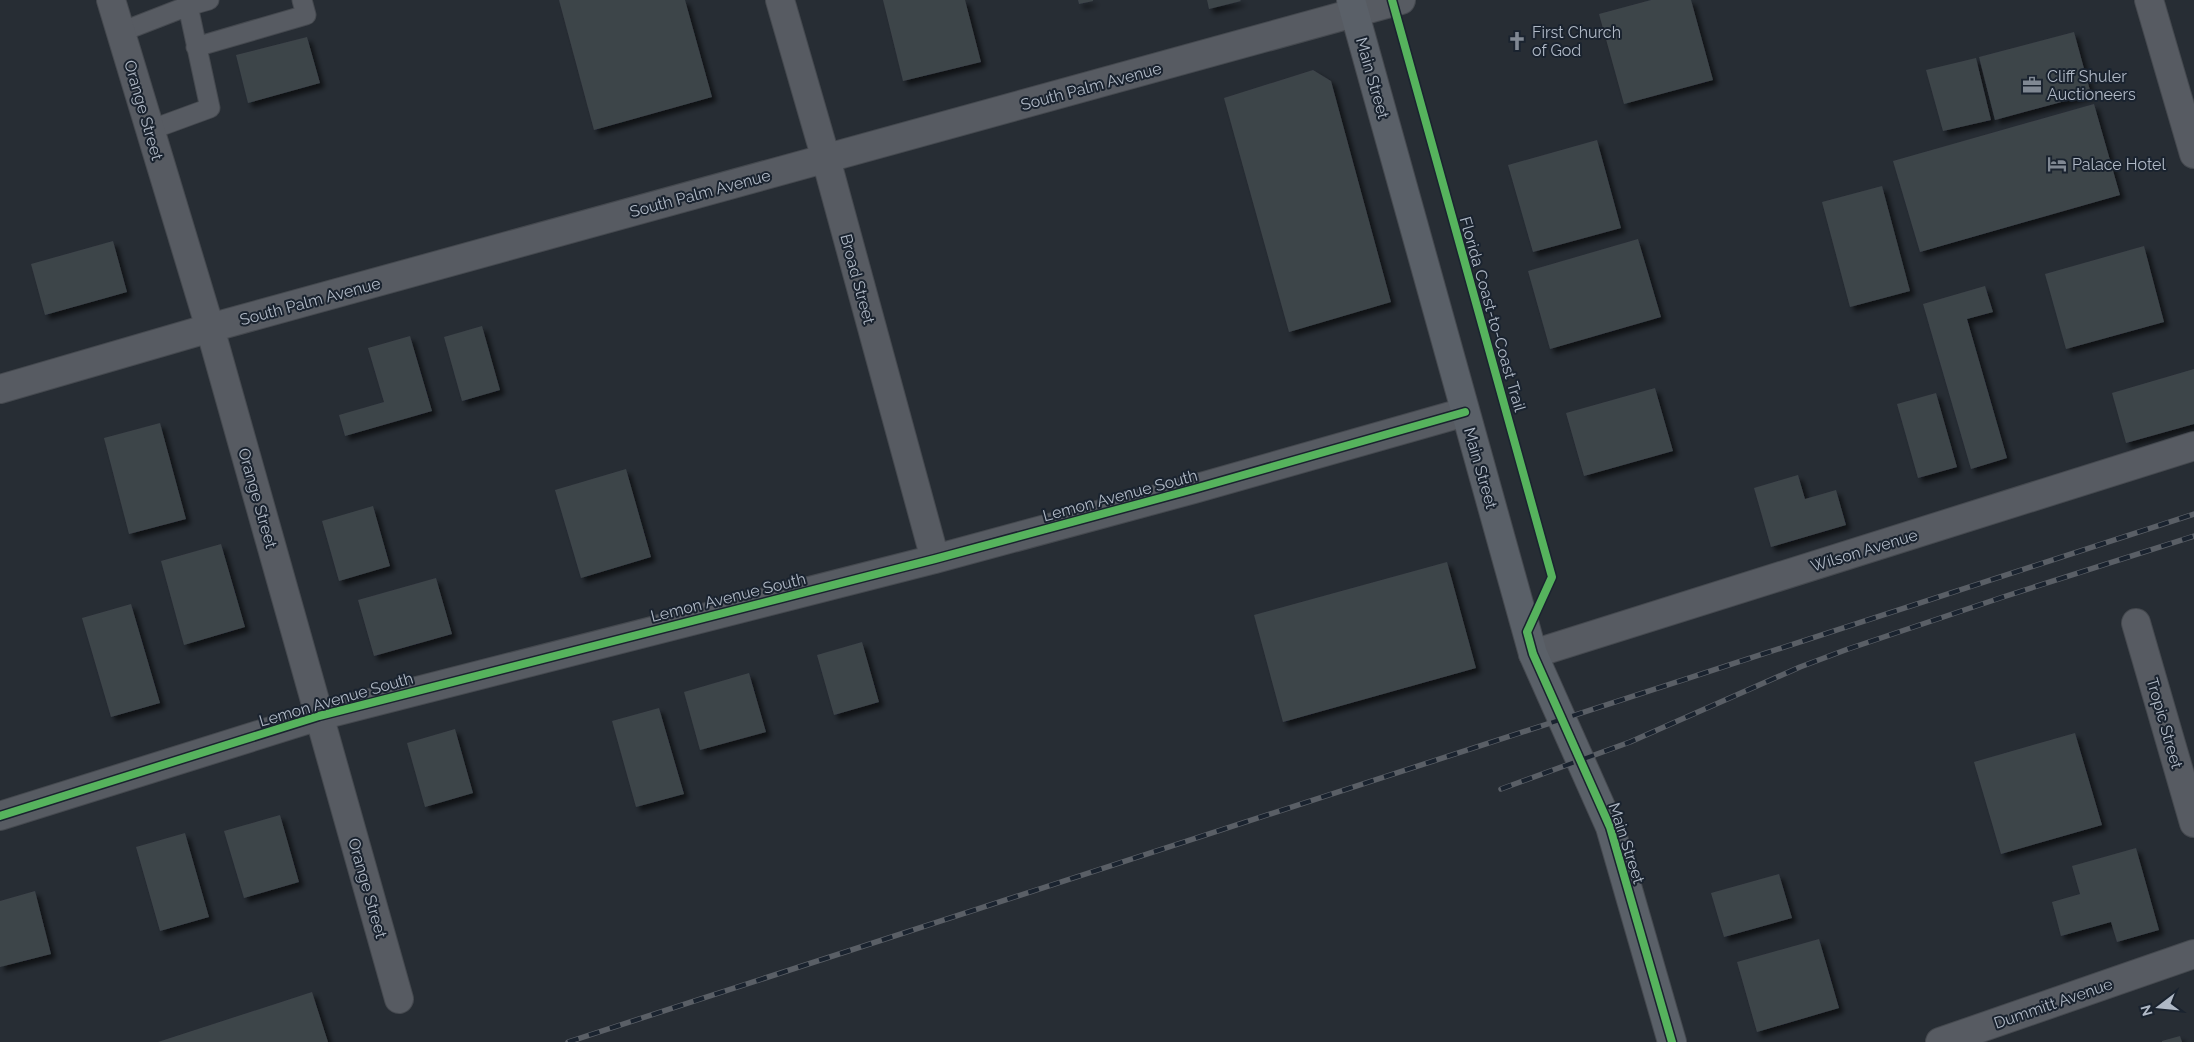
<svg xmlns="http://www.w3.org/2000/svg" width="2194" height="1042" font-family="Raleway,sans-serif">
  <defs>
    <filter id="shadow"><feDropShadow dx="4.5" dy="4.5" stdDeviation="2.5" flood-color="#0009"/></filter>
  </defs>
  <rect width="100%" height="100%" fill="#272d34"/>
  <path fill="#3e444a" filter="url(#shadow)" d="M559,0h126l27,97 -118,33z
    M883,0h82l16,62 -78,19z
    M1078,0h15v1l-14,3z
    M1207,0h33l1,1 -32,8z
    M1651,0h40l22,80 -89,24 -25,-90z
    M2074,32l17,62 -96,26 -16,-63z
    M307,37l13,46 -72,20 -12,-48z
    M1976,58l15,62 -48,11 -17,-61z
    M1313,70l18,11 60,221 -102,30 -65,-234z
    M2094,104l26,91 -200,57 -27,-91z
    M1597,140l24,88 -88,24 -25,-87z
    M1882,186l28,105 -60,16 -28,-105z
    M1638,239l23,78 -111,32 -22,-78z
    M113,241l14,51 -82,23 -14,-51z
    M2144,246l20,76 -98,27 -21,-75z
    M1985,286l8,26 -26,7 40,139 -36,11 -48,-165z
    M482,326l18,64 -38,11 -18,-64z
    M410,336l22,75 -87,25 -6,-21 45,-13 -16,-54z
    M2194,369v55l-68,19 -14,-50z
    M1655,388l18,63 -89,25 -18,-63z
    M1936,393l21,74 -39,11 -21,-74z
    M160,423l26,96 -57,15 -25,-96z
    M626,469l25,88 -70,21 -26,-88z
    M1798,475l7,24 31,-9 10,35 -75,22 -17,-59z
    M373,506l17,60 -51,15 -17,-60z
    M221,544l24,83 -61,18 -23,-84z
    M1447,562l29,106 -193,54 -29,-107z
    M436,578l16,56 -78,22 -16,-56z
    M131,604l29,99 -49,14 -29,-99z
    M862,642l17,60 -45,13 -17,-60z
    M749,673l17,59 -66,18 -16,-58z
    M659,708l25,86 -48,13 -24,-86z
    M455,729l18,64 -48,14 -18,-64z
    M2075,733l27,92 -101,29 -27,-92z
    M280,815l19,67 -55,16 -20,-67z
    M185,833l24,84 -49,14 -24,-84z
    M2136,848l23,82 -42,12 -6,-20 -50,14 -9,-34 28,-8 -8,-28z
    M1779,874l13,44 -68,19 -13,-44z
    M35,891l16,63 -51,13v-66z
    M1819,939l20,69 -82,24 -20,-70z
    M312,992l16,50h-170z
    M2180,1036l2,6h-20v-1z"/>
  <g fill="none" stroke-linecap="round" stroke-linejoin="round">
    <g stroke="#45494f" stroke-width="21">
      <path id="lane" d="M121,32l67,-26
        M196,47l110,-32 -4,-15
        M150,130l60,-22 -22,-102 21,-6"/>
    </g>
    <g stroke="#45494f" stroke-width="30">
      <path id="street" d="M111,0l99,328 189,671
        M780,0l46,159 109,400
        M2149,0l45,154
        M0,389l210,-61 1191,-328
        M2136,623l58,200
        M1533,654l661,-208
        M0,816l319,-100 616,-157 259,-70 271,-77
        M1940,1042l254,-88"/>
    </g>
    <g stroke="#45494f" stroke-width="30">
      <path id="secondary" d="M1351,0l182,654 77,173 62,215"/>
    </g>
    <use href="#lane" stroke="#575b62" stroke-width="19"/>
    <use href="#street" stroke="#575b62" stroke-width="28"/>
    <use href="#secondary" stroke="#5a6068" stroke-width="28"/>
    <g stroke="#5a5f66" stroke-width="5.5">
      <path id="rail" d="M1501,789l129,-47 170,-75 48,-18 155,-52 191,-61
        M568,1042l1626,-528"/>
    </g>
    <use href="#rail" stroke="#1a232f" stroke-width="4" stroke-dasharray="11" stroke-linecap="butt"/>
    <g stroke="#1a232f" stroke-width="11">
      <path id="cycleway" d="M1392,0l160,577 -25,55 6,22 77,173 62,215
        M0,816l319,-100 616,-157 259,-70 271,-77"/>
    </g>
    <use href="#cycleway" stroke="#56b35d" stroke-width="8"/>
  </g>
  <defs>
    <g id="church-bare" transform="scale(1.5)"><path d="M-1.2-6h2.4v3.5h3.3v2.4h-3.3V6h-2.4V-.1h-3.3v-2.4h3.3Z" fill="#808893" stroke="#1a232f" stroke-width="2.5" paint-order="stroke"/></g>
    <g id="office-bare" transform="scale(1.5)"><path d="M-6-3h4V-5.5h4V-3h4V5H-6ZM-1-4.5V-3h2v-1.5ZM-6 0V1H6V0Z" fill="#808893" stroke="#1a232f" stroke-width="2.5" paint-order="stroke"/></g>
    <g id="hotel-bare" transform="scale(1.5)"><path d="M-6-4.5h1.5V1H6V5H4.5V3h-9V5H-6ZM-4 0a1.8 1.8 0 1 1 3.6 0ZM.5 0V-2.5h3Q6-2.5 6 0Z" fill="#808893" stroke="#1a232f" stroke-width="2.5" paint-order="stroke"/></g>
  </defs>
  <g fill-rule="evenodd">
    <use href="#church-bare" x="1517" y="41"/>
    <use href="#office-bare" x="2032" y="85"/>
    <use href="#hotel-bare" x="2057" y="164"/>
  </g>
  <g text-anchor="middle" stroke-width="4" stroke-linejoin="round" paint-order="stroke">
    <g font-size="16" fill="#b0b9c6" stroke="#1a232f" text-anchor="start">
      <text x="1532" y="38">First Church<tspan x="1532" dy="18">of God</tspan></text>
      <text x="2047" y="82">Cliff Shuler<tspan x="2047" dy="18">Auctioneers</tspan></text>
      <text x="2072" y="170">Palace Hotel</text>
    </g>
    <g font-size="16" fill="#b0b9c6" stroke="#1a232f">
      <text transform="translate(1373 78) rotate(74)" y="6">Main Street</text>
      <text transform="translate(1091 86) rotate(-15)" y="6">South Palm Avenue</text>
      <text transform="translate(144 110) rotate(74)" y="6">Orange Street</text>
      <text transform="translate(700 193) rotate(-15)" y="6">South Palm Avenue</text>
      <text transform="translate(858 279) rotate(75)" y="6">Broad Street</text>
      <text transform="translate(310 301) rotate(-15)" y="6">South Palm Avenue</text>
      <text transform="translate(1493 314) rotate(74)" y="6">Florida Coast-to-Coast Trail</text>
      <text transform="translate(1481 468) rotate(74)" y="6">Main Street</text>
      <text transform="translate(1120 495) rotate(-15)" y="6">Lemon Avenue South</text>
      <text transform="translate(258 498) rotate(74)" y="6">Orange Street</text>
      <text transform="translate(1864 550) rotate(-17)" y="6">Wilson Avenue</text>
      <text transform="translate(728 597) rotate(-14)" y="6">Lemon Avenue South</text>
      <text transform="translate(336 699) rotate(-16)" y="6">Lemon Avenue South</text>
      <text transform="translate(2165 723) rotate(74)" y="6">Tropic Street</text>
      <text transform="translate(1627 843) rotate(72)" y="6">Main Street</text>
      <text transform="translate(368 888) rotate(74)" y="6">Orange Street</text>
      <text transform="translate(2053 1003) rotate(-19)" y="6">Dummitt Avenue</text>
    </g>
  </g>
  <g transform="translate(2159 1007) rotate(254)" stroke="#1a232f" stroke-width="4" paint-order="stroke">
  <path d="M0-4L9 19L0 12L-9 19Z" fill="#b0b9c6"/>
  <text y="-8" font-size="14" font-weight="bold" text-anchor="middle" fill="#b0b9c6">N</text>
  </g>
</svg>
